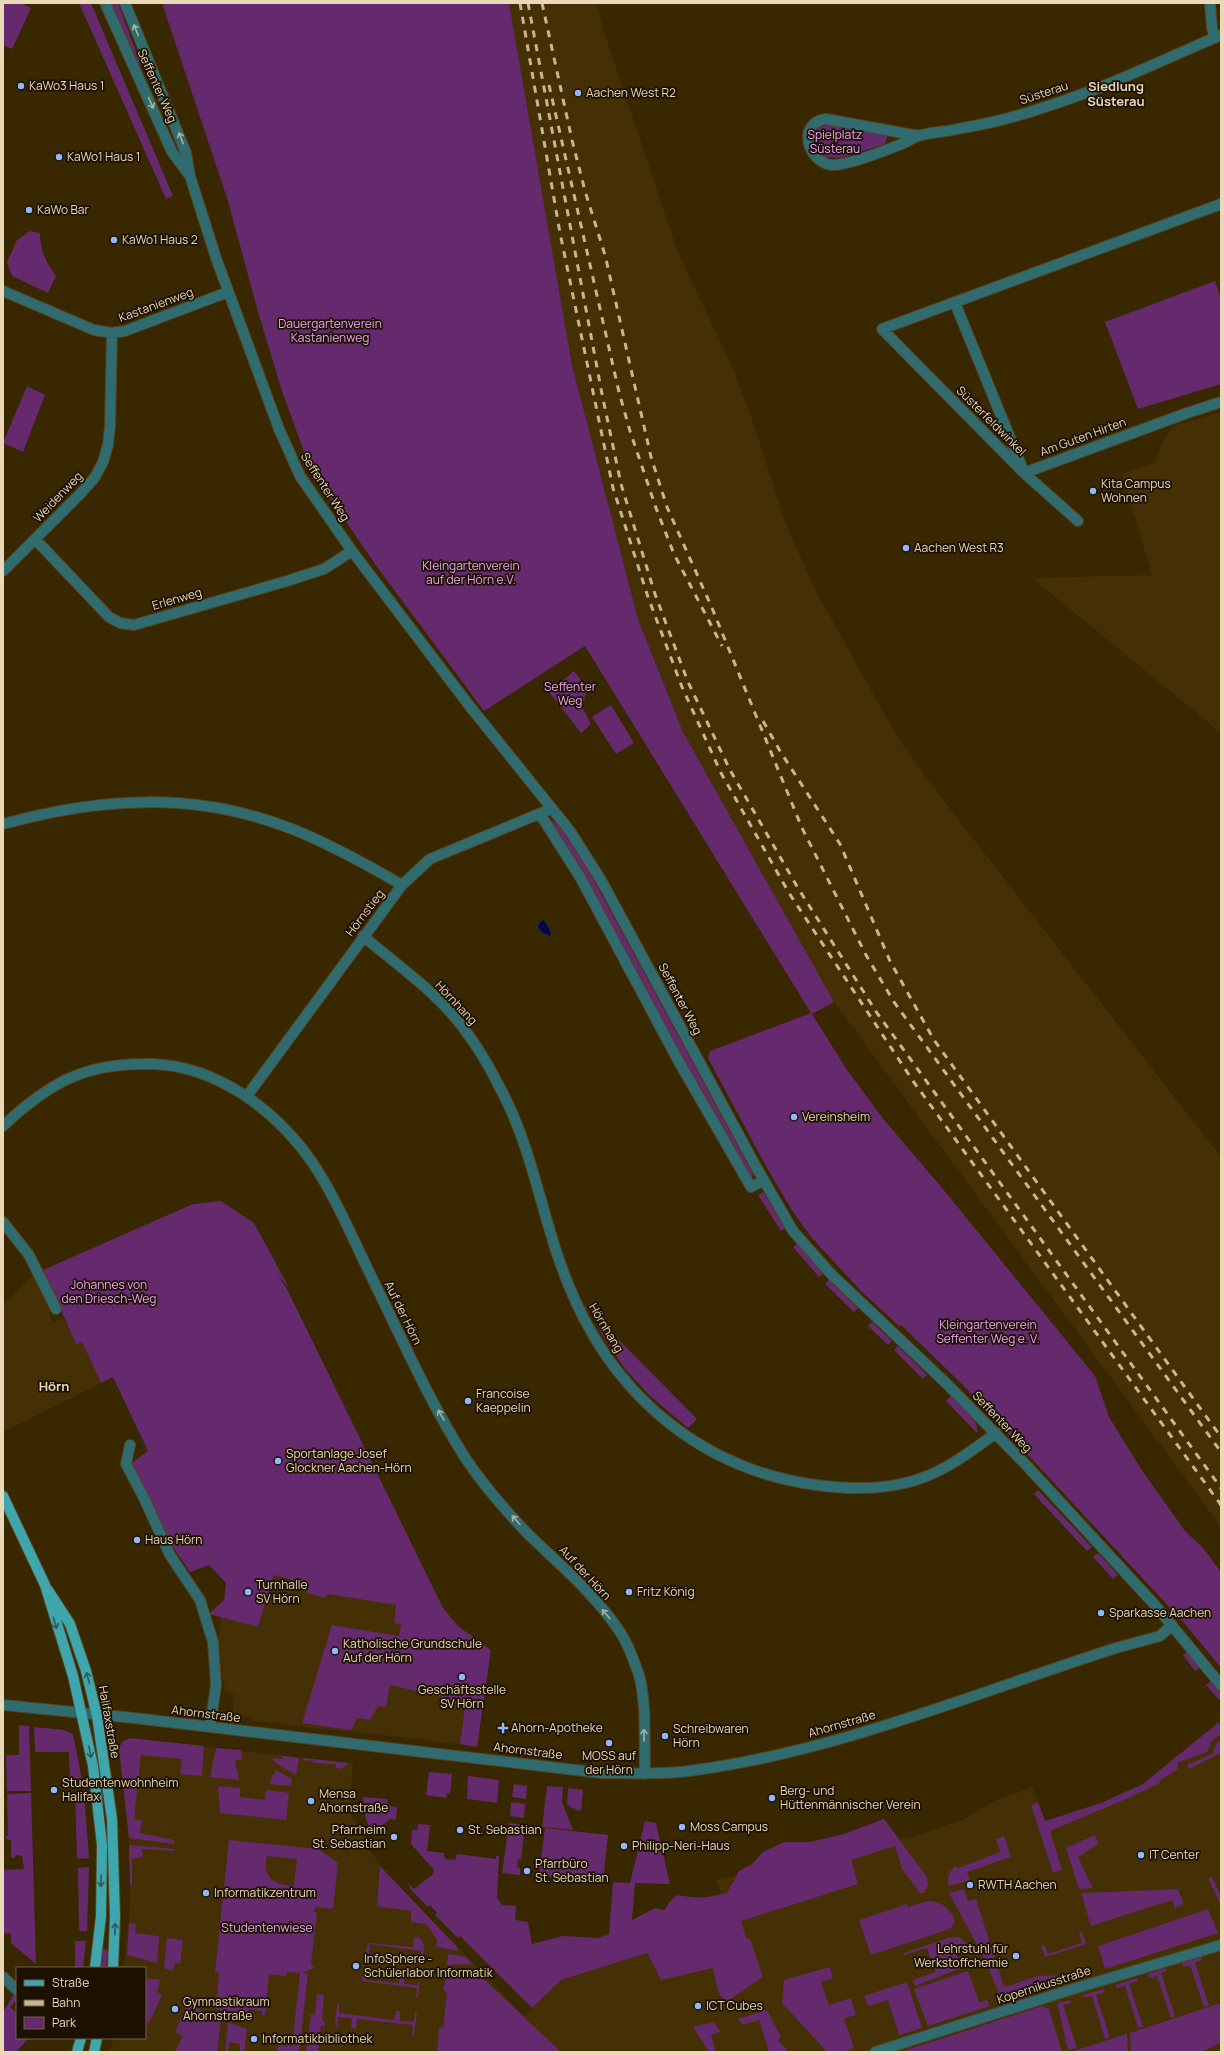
<svg xmlns="http://www.w3.org/2000/svg" width="1224" height="2055" font-family="Manrope,sans-serif">
  <rect width="100%" height="100%" fill="#392700"/>
  <path fill="#443004" d="M509,3h87l10,35 73,217 52,109 18,46 37,115 31,68 78,140 41,58 285,366v370l-387,-525 -151,-270 -45,-113 -66,-254z
    M1221,412v321l-189,-155 120,-3 -30,-101 32,-11 12,-28 8,-9z
    M34,1274l17,35 -3,3 5,11 10,-5 13,26 6,-3 19,42 -98,49v-128z
    M273,1575l36,10 16,13 1,-4 70,11 -2,17 20,4 51,79 -5,39 -207,-23v-3l-21,-3 2,-21 -10,-2 1,-9 -2,-2 -5,-40 3,-24 37,10z
    M1221,1721v331h-159l-13,-43 -7,-3 -142,46h-790l3,-14h32v-70h-21l6,-63v-44l-3,-44 -8,-68 3,-7 4,-3 227,24 -3,49 17,34 13,20 144,150 37,-36 138,-44 -11,-34 33,-9 -4,-13 173,-41 21,-1 51,-18 35,-20 35,-13 13,34 56,-18 42,-19z"/>
  <path fill="#652a6e" fill-rule="evenodd" d="M3,3h18l10,5 -19,41 -9,-4z
    M79,3h12l82,193 -7,3z
    M111,3h7l23,62h-2z
    M162,3h347l63,362 66,254 45,113 151,270 -22,12 35,56 37,50 59,69 152,187 14,41 32,52 44,62 18,17 18,24v96l-35,-43 -223,-240 -58,-56 -4,-4 -2,1 -38,-35 -49,-53 -19,-26 -26,-44 -59,-110 2,-7 101,-38 -226,-367 -101,65 -109,-147 -64,-93 -29,-80 -24,-79 -30,-111z
    M827,125l61,9 -3,10 -44,14 -15,-1c-9,-6 -15,-20 -8,-29z
    M30,231l10,2c0,18 6,29 16,43l-8,17 -36,-17 -5,-14 10,-22z
    M1215,281l6,18v85l-83,25 -33,-87z
    M27,386l18,9 -22,57 -20,-9z
    M574,671l13,18 -5,18 9,17 -10,9 -32,-41z
    M611,705l23,38 -18,11 -24,-37z
    M551,820l9,6 31,49 162,299 -1,3h-3l-49,-91 -17,-25 -105,-198 -28,-41z
    M763,1192l23,36 -5,3 -23,-36z
    M221,1201l33,22 34,63 -11,-11 9,12 157,321 15,18 33,24 -14,97 -17,-3 5,-39 -23,-3v-5l-52,-12 -4,22 -8,-1 -8,14 -13,-2 -6,12 -49,-7 30,-98 67,11 2,-12 -7,-1 2,-18 -69,-11 -2,4 -18,-5 2,-8 -35,-10 -16,52 -49,-13 15,-14 2,-17 -17,-18 -19,7 -30,-44 -31,-63 19,-14 -35,-74 -12,6 -19,-41 -6,2 -33,-74 150,-66z
    M798,1243l25,31 -4,3 -26,-30z
    M829,1280l29,28 -4,4 -29,-28z
    M872,1322l20,19 -4,4 -20,-19z
    M604,1325l93,94 -9,9 -38,-32 -25,-27 -26,-39z
    M898,1346l29,29 -4,4 -29,-29z
    M951,1396c9,9 29,23 26,37l-31,-32z
    M1038,1490l54,57 -5,4 -53,-57z
    M1098,1553l20,22 -5,4 -20,-22z
    M1187,1652l13,16 -5,3 -12,-16z
    M1211,1681l10,12v5l-2,2 -13,-15z
    M1219,1722l2,12 -9,6 -5,12 -30,11 1,6 -19,12 1,2 -36,17 -74,31 12,39 -9,3 -22,-68 7,-3 7,19 56,-18 42,-19z
    M19,1725l10,1 2,65h-24l-1,-36h13z
    M34,1727l30,3 9,4 10,51h-13l-1,-33h-34z
    M130,1738l74,8 -2,30 -22,-2 2,-15 -41,-4 -7,64 8,1 -2,13 34,7v4l-45,-6 -10,-89 3,-7z
    M1220,1741l1,12 -32,16 -2,-4 25,-11 5,-12z
    M216,1748l25,2 1,9 -7,2 4,19 -29,-3z
    M282,1756l17,2 -3,17 -20,-12 -4,-5 10,1z
    M303,1758l46,5 -8,6 -5,-1v-4l-23,-1v-2l-10,-1z
    M276,1770l16,9 -1,7 -22,-2z
    M429,1772l23,2 -2,19h-3l-1,5 -20,-3z
    M468,1776l31,4 -2,23 -30,-4z
    M514,1784l13,2 -1,13 -14,-2z
    M218,1786l22,2v9l25,3 1,-10 23,3 -3,27 -66,-7z
    M547,1786l16,1 -1,15 11,28 -31,-3z
    M568,1788l15,2 -2,21 -9,-3 -5,-4z
    M31,1793l5,171 -25,-21v-10l-8,1v-64l21,-1 -2,-13 -7,-1v3h-4v-18l-5,-1v-3h2l-1,-42z
    M75,1794h9l5,64 -12,1z
    M363,1797l24,2 1,7 9,1 -1,13 -6,-1 -19,15 -6,-18z
    M511,1802l14,2 -1,14 -14,-2z
    M884,1819l43,58 1,8 -4,8h-4l-18,-24 -7,-23 -44,14 7,24 -117,37 5,17 4,1 13,38 -37,25 -8,-10 -5,-24 -52,12 -14,-27 -86,27 -29,28 -72,-72 -2,2 -23,-23 2,-2 -7,-8 -2,2 -17,-17 -3,-7 6,6 18,-14 2,-5 -23,-26 1,-14h5l1,-6 12,1 -3,26 17,2 1,6 10,1 2,-6 39,5v-3h3l-2,42 5,7 14,1 -1,14 13,2 4,22 31,-8 35,2 11,-4 4,-52 17,1 15,-62 11,2 14,61 -35,-1 -3,37 23,-12 10,2 4,-8 8,-7c18,4 33,3 50,-2l12,-22 13,-7 11,-12 21,-10h26l34,-8z
    M509,1823l16,2 -4,35 -3,-1 -1,8 3,1v7l-18,-2z
    M545,1828l63,7 -5,47 -64,-7z
    M1095,1835l3,9 -20,13 15,31 -14,1 -13,-41z
    M1004,1836l7,21 -44,15 3,9 -21,5c-2,-7 0,-15 6,-20l3,2 42,-16 -4,-13z
    M229,1840l89,9 20,14 -5,46 -18,-2 -1,5 3,1 -6,50 3,5 -12,5 6,1 -9,78h-22l1,-7 14,1 8,-73 -13,-1 -1,4 -17,-2 -4,41h-3v-4l-13,-2 -2,13 -35,-15v-9h5l2,-25 -4,-1zM267,1856l30,3 -3,27c-21,-2 -32,-8 -27,-30z
    M129,1845l46,4v2l-34,-2 2,8 -11,2v26h-2z
    M380,1866l76,80 3,5 -23,-4 1,-7 -11,-16 -15,-2v-11l-34,-5z
    M89,1867l-2,64h-8l-1,-62v-1z
    M1212,1877l9,19v10l-13,-28z
    M964,1889l4,12 8,-2 28,88c20,-5 43,-20 63,-6l-64,21 -23,-52 -31,-57z
    M1178,1889l6,15 -9,4 -3,-8 -81,26 -10,-33z
    M928,1901c12,0 24,8 27,21l-5,7 -79,26 -12,-35 48,-16 1,3z
    M1208,1909l10,24 -113,36 -7,-23z
    M129,1923l7,1 -1,9 24,3 -2,27 -30,-8z
    M1082,1932l4,12 -41,13 -4,-11 4,-1 3,9 34,-11 -3,-10z
    M414,1937l6,1 4,7 -1,16 -2,1v-11l-51,-7 -1,11h-4l3,-12 45,4z
    M951,1937h8l8,6 -13,4 7,21 -46,18 -2,-6 23,-8 -9,-24 -23,7v-2z
    M167,1938l16,2 -3,24 -5,-1 -3,8 -8,-3z
    M75,1941h11l-3,27h-8z
    M102,1949l6,1 -2,18h-6z
    M448,1954l18,3 6,7 -25,1z
    M365,1957l-1,18 2,1v4l33,3 2,-10 4,1 -1,10 14,1 2,-9 -2,21 -2,1 1,-10 -55,-7z
    M1201,1957l1,3 -7,3 14,43 -5,1 -14,-42 -7,2 -1,-4z
    M830,1967l3,11 -12,4 8,23 22,-7 5,17 -12,3 10,30 -12,4h-15l-45,-49 2,-23z
    M1166,1968l1,3 -6,2 14,43 -4,2 -14,-42 -8,2 -1,-4z
    M968,1971l11,31 8,-2 3,6 -62,20 -14,-37z
    M451,1973l23,3 11,4 76,72h-124l2,-25 4,1 4,-35 -4,-4 3,-13z
    M145,1978l15,2 -3,12 5,3 -13,28 -4,-2z
    M1137,1978l1,3 -9,3 14,43 -5,1 -13,-42 -8,2 -2,-3z
    M907,1982l15,46 -23,7 -11,-35 -20,6 -4,-10z
    M1104,1989l1,3 -9,3 14,42 -5,2 -13,-43 -8,2 -1,-3z
    M14,1994l3,3v3l-7,7 7,6v25h12l-13,14h-13v-40z
    M317,1994l7,1 -2,25 3,2v4h-4l-3,26h-12l5,-38 4,1z
    M1070,2000l1,3 -8,2 14,43 -9,2 -11,-47z
    M1221,2003l-1,40 -19,9h-70l-1,-19z
    M188,2004l33,15 -4,33h-42l8,-16 -8,-4z
    M339,2004v9l55,7 2,-9h4v10l14,1 1,-10 2,2 -3,20 -2,2 1,-11 -56,-6 -1,10 -5,-1 1,-10 -14,-1 -1,10 -2,-2 2,-20z
    M1042,2006l7,3 13,43h-162z
    M767,2010l14,27 -3,3 11,12h-20l-10,-32 -16,5 -5,-6z
    M228,2022l19,7 -3,23h-4v-8l-11,-2 -1,10h-3z
    M713,2022l8,10 -10,3 5,17h-9l1,-2 -15,-23z
    M1127,2034l1,18h-58z"/>
  <path fill="#000455" d="M544,920l7,13 -1,3 -8,-4 -4,-5 2,-5z"/>
  <g fill="none" stroke-linecap="round" stroke-linejoin="round">
    <g stroke="#55431d" stroke-width="12">
      <path id="minor" d="M105,3l67,149 18,24
        M125,3l61,150 4,23 26,82 63,171 21,47 52,75 116,153 102,127 31,49 154,285 38,66 38,43 117,111 79,81 127,138 67,81
        M1210,3l2,25 3,10
        M919,136l-93,-17c-5,1 -10,2 -13,6 -13,13 2,40 20,40 15,0 51,-14 66,-20 7,-2 13,-7 19,-9 12,-4 27,-4 39,-7 30,-5 59,-12 88,-22 60,-19 118,-47 176,-72
        M3,291l91,39 18,3 13,-2 103,-39
        M955,303l67,164
        M1024,473l163,-60 34,-11
        M1078,521l-54,-48 -142,-144 339,-125
        M35,539l74,78 11,6 14,2 153,-44 37,-12 28,-18
        M3,571l79,-79 13,-15 8,-15 5,-17 2,-20 2,-92
        M540,814l40,63 99,185 72,125 13,-7
        M3,824c98,-27 192,-33 289,5 38,15 74,35 110,56
        M363,936c35,30 78,59 104,97 12,16 23,35 32,53 37,67 44,145 76,214 45,101 131,170 241,185 29,4 60,5 89,-2 36,-8 62,-29 91,-50
        M247,1096l155,-211 28,-26 116,-48
        M3,1126c47,-44 83,-64 149,-62 65,2 124,46 160,98 25,37 42,80 62,120 29,59 56,121 92,177 18,27 40,52 62,75 32,31 68,61 92,98 8,11 13,27 18,40 9,26 6,73 7,102
        M3,1222l26,33 27,54
        M130,1445l-4,19 18,34 26,57 30,45 13,42 3,43 -6,42
        M3,1705l131,13 467,55c29,0 59,2 88,-2 147,-19 286,-78 427,-123l44,-12 12,-11
        M3,1977l14,13
        M875,2052l198,-63 148,-44"/>
    </g>
    <g stroke="#55431d" stroke-width="12">
      <path id="major" d="M3,1496l42,89 28,91 20,90 9,79 -1,71 -6,52
        M48,1590l22,34 16,47 11,45 15,103 3,98 -2,51
        M77,2052l4,-14
        M94,2052l3,-14"/>
    </g>
    <use href="#minor" stroke="#2f6b6f" stroke-width="10"/>
    <use href="#major" stroke="#3fa6ae" stroke-width="10"/>
    <path stroke="#c8b592" stroke-width="3" stroke-dasharray="7 7" stroke-linecap="butt" d="M520,3l40,230 53,255 35,109 34,90 39,86 68,120 124,188 308,424
      M528,3l74,391 19,90 34,110 33,88 42,88 68,118 79,125 344,475
      M542,3l30,137 13,51 20,64 46,202 16,50 45,101 90,220 64,127 28,47 327,450
      M549,85l70,307 11,39 26,77 18,46 48,92
      M763,721l17,30 60,93 50,117 44,79 287,397"/>
  </g>
  <defs><path id="oneway-shaft" d="M-6 0H5M1.5-3L5.5 0L1.5 3" fill="none" stroke-width="1.6" stroke-linecap="round" stroke-linejoin="round"/></defs>
  <g stroke="#a9b29d">
    <use href="#oneway-shaft" transform="translate(136 30) rotate(-113)"/>
    <use href="#oneway-shaft" transform="translate(151 103) rotate(66)"/>
    <use href="#oneway-shaft" transform="translate(181 138) rotate(-110)"/>
    <use href="#oneway-shaft" transform="translate(441 1415) rotate(-120)"/>
    <use href="#oneway-shaft" transform="translate(516 1520) rotate(-132)"/>
    <use href="#oneway-shaft" transform="translate(606 1614) rotate(-130)"/>
    <use href="#oneway-shaft" transform="translate(644 1735) rotate(-91)"/>
  </g>
  <g stroke="#2e5c57">
    <use href="#oneway-shaft" transform="translate(55 1623) rotate(74)"/>
    <use href="#oneway-shaft" transform="translate(88 1678) rotate(-105)"/>
    <use href="#oneway-shaft" transform="translate(90 1752) rotate(78)"/>
    <use href="#oneway-shaft" transform="translate(101 1881) rotate(91)"/>
    <use href="#oneway-shaft" transform="translate(115 1929) rotate(-88)"/>
  </g>
  <g fill="#92b7fd" stroke="#1c1100" stroke-width="1.5">
    <circle cx="21" cy="86" r="4"/>
    <circle cx="578" cy="93" r="4"/>
    <circle cx="59" cy="157" r="4"/>
    <circle cx="29" cy="210" r="4"/>
    <circle cx="114" cy="240" r="4"/>
    <circle cx="1093" cy="491" r="4"/>
    <circle cx="906" cy="548" r="4"/>
    <circle cx="794" cy="1117" r="4"/>
    <circle cx="468" cy="1401" r="4"/>
    <circle cx="278" cy="1461" r="4"/>
    <circle cx="137" cy="1540" r="4"/>
    <circle cx="248" cy="1592" r="4"/>
    <circle cx="629" cy="1592" r="4"/>
    <circle cx="1101" cy="1613" r="4"/>
    <circle cx="335" cy="1651" r="4"/>
    <circle cx="462" cy="1677" r="4"/>
    <path d="M501 1722h4v4h4v4h-4v4h-4v-4h-4v-4h4z"/>
    <circle cx="665" cy="1736" r="4"/>
    <circle cx="609" cy="1743" r="4"/>
    <circle cx="54" cy="1790" r="4"/>
    <circle cx="772" cy="1798" r="4"/>
    <circle cx="311" cy="1801" r="4"/>
    <circle cx="682" cy="1827" r="4"/>
    <circle cx="460" cy="1830" r="4"/>
    <circle cx="394" cy="1837" r="4"/>
    <circle cx="624" cy="1846" r="4"/>
    <circle cx="1141" cy="1855" r="4"/>
    <circle cx="527" cy="1871" r="4"/>
    <circle cx="970" cy="1885" r="4"/>
    <circle cx="206" cy="1893" r="4"/>
    <circle cx="1016" cy="1956" r="4"/>
    <circle cx="356" cy="1966" r="4"/>
    <circle cx="698" cy="2006" r="4"/>
    <circle cx="175" cy="2009" r="4"/>
    <circle cx="254" cy="2039" r="4"/>
  </g>
  <g text-anchor="middle" stroke-width="3.5" stroke-linejoin="round" paint-order="stroke">
    <g font-size="12" fill="#ebd8b6" stroke="#1c1100" text-anchor="start">
      <text x="29" y="90">KaWo3 Haus 1</text>
      <text x="586" y="97">Aachen West R2</text>
      <text x="67" y="161">KaWo1 Haus 1</text>
      <text x="37" y="214">KaWo Bar</text>
      <text x="122" y="244">KaWo1 Haus 2</text>
      <text x="1101" y="488">Kita Campus<tspan x="1101" dy="14">Wohnen</tspan></text>
      <text x="914" y="552">Aachen West R3</text>
      <text x="802" y="1121">Vereinsheim</text>
      <text x="476" y="1398">Francoise<tspan x="476" dy="14">Kaeppelin</tspan></text>
      <text x="286" y="1458">Sportanlage Josef<tspan x="286" dy="14">Glockner Aachen-Hörn</tspan></text>
      <text x="145" y="1544">Haus Hörn</text>
      <text x="256" y="1589">Turnhalle<tspan x="256" dy="14">SV Hörn</tspan></text>
      <text x="637" y="1596">Fritz König</text>
      <text x="1109" y="1617">Sparkasse Aachen</text>
      <text x="343" y="1648">Katholische Grundschule<tspan x="343" dy="14">Auf der Hörn</tspan></text>
      <text x="462" y="1694" text-anchor="middle">Geschäftsstelle<tspan x="462" dy="14">SV Hörn</tspan></text>
      <text x="511" y="1732">Ahorn-Apotheke</text>
      <text x="673" y="1733">Schreibwaren<tspan x="673" dy="14">Hörn</tspan></text>
      <text x="609" y="1760" text-anchor="middle">MOSS auf<tspan x="609" dy="14">der Hörn</tspan></text>
      <text x="62" y="1787">Studentenwohnheim<tspan x="62" dy="14">Halifax</tspan></text>
      <text x="780" y="1795">Berg- und<tspan x="780" dy="14">Hüttenmännischer Verein</tspan></text>
      <text x="319" y="1798">Mensa<tspan x="319" dy="14">Ahornstraße</tspan></text>
      <text x="690" y="1831">Moss Campus</text>
      <text x="386" y="1834" text-anchor="end">Pfarrheim<tspan x="386" dy="14">St. Sebastian</tspan></text>
      <text x="468" y="1834">St. Sebastian</text>
      <text x="632" y="1850">Philipp-Neri-Haus</text>
      <text x="1149" y="1859">IT Center</text>
      <text x="535" y="1868">Pfarrbüro<tspan x="535" dy="14">St. Sebastian</tspan></text>
      <text x="978" y="1889">RWTH Aachen</text>
      <text x="214" y="1897">Informatikzentrum</text>
      <text x="1008" y="1953" text-anchor="end">Lehrstuhl für<tspan x="1008" dy="14">Werkstoffchemie</tspan></text>
      <text x="364" y="1963">InfoSphere -<tspan x="364" dy="14">Schülerlabor Informatik</tspan></text>
      <text x="183" y="2006">Gymnastikraum<tspan x="183" dy="14">Ahornstraße</tspan></text>
      <text x="706" y="2010">ICT Cubes</text>
      <text x="262" y="2043">Informatikbibliothek</text>
    </g>
    <g font-size="12" fill="#ebd8b6" stroke="#1c1100">
      <text transform="translate(157 86) rotate(66)" y="4">Seffenter Weg</text>
      <text transform="translate(1044 93) rotate(-18)" y="4">Süsterau</text>
      <text transform="translate(156 305) rotate(-20)" y="4">Kastanienweg</text>
      <text transform="translate(991 421) rotate(45)" y="4">Süsterfeldwinkel</text>
      <text transform="translate(1083 437) rotate(-20)" y="4">Am Guten Hirten</text>
      <text transform="translate(325 487) rotate(57)" y="4">Seffenter Weg</text>
      <text transform="translate(58 497) rotate(-46)" y="4">Weidenweg</text>
      <text transform="translate(177 599) rotate(-16)" y="4">Erlenweg</text>
      <text transform="translate(365 913) rotate(-53)" y="4">Hörnstieg</text>
      <text transform="translate(680 999) rotate(62)" y="4">Seffenter Weg</text>
      <text transform="translate(456 1003) rotate(47)" y="4">Hörnhang</text>
      <text transform="translate(403 1313) rotate(64)" y="4">Auf der Hörn</text>
      <text transform="translate(606 1328) rotate(59)" y="4">Hörnhang</text>
      <text transform="translate(1002 1422) rotate(46)" y="4">Seffenter Weg</text>
      <text transform="translate(585 1573) rotate(47)" y="4">Auf der Hörn</text>
      <text transform="translate(206 1714) rotate(7)" y="4">Ahornstraße</text>
      <text transform="translate(109 1722) rotate(80)" y="4">Halifaxstraße</text>
      <text transform="translate(842 1724) rotate(-16)" y="4">Ahornstraße</text>
      <text transform="translate(528 1751) rotate(7)" y="4">Ahornstraße</text>
      <text transform="translate(1044 1985) rotate(-18)" y="4">Kopernikusstraße</text>
    </g>
    <g font-size="12" fill="#eca5f7" stroke="#1c1100">
      <text x="835" y="139">Spielplatz<tspan x="835" dy="14">Süsterau</tspan></text>
      <text x="330" y="328">Dauergartenverein<tspan x="330" dy="14">Kastanienweg</tspan></text>
      <text x="471" y="570">Kleingartenverein<tspan x="471" dy="14">auf der Hörn e.V.</tspan></text>
      <text x="570" y="691">Seffenter<tspan x="570" dy="14">Weg</tspan></text>
      <text x="109" y="1289">Johannes von<tspan x="109" dy="14">den Driesch-Weg</tspan></text>
      <text x="988" y="1329">Kleingartenverein<tspan x="988" dy="14">Seffenter Weg e. V.</tspan></text>
      <text x="267" y="1932">Studentenwiese</text>
    </g>
    <g font-size="13" font-weight="bold" fill="#ebd8b6" stroke="#1c1100">
      <text x="1116" y="91">Siedlung<tspan x="1116" dy="15">Süsterau</tspan></text>
      <text x="54" y="1391">Hörn</text>
    </g>
  </g>
  <rect width="1224" height="2055" fill="none" stroke="#ebd8b6" stroke-width="8"/>
  <rect x="16" y="1967" width="130" height="72" fill="#1c1100" stroke="#6f6149"/>
  <rect x="24" y="1980" width="20" height="6" fill="#3fa6ae" stroke="#6f6149"/>
  <text x="52" y="1987" font-size="12" fill="#ebd8b6">Straße</text>
  <rect x="24" y="2000" width="20" height="6" fill="#c8b592" stroke="#6f6149"/>
  <text x="52" y="2007" font-size="12" fill="#ebd8b6">Bahn</text>
  <rect x="24" y="2017" width="20" height="12" fill="#652a6e" stroke="#6f6149"/>
  <text x="52" y="2027" font-size="12" fill="#ebd8b6">Park</text>
</svg>
